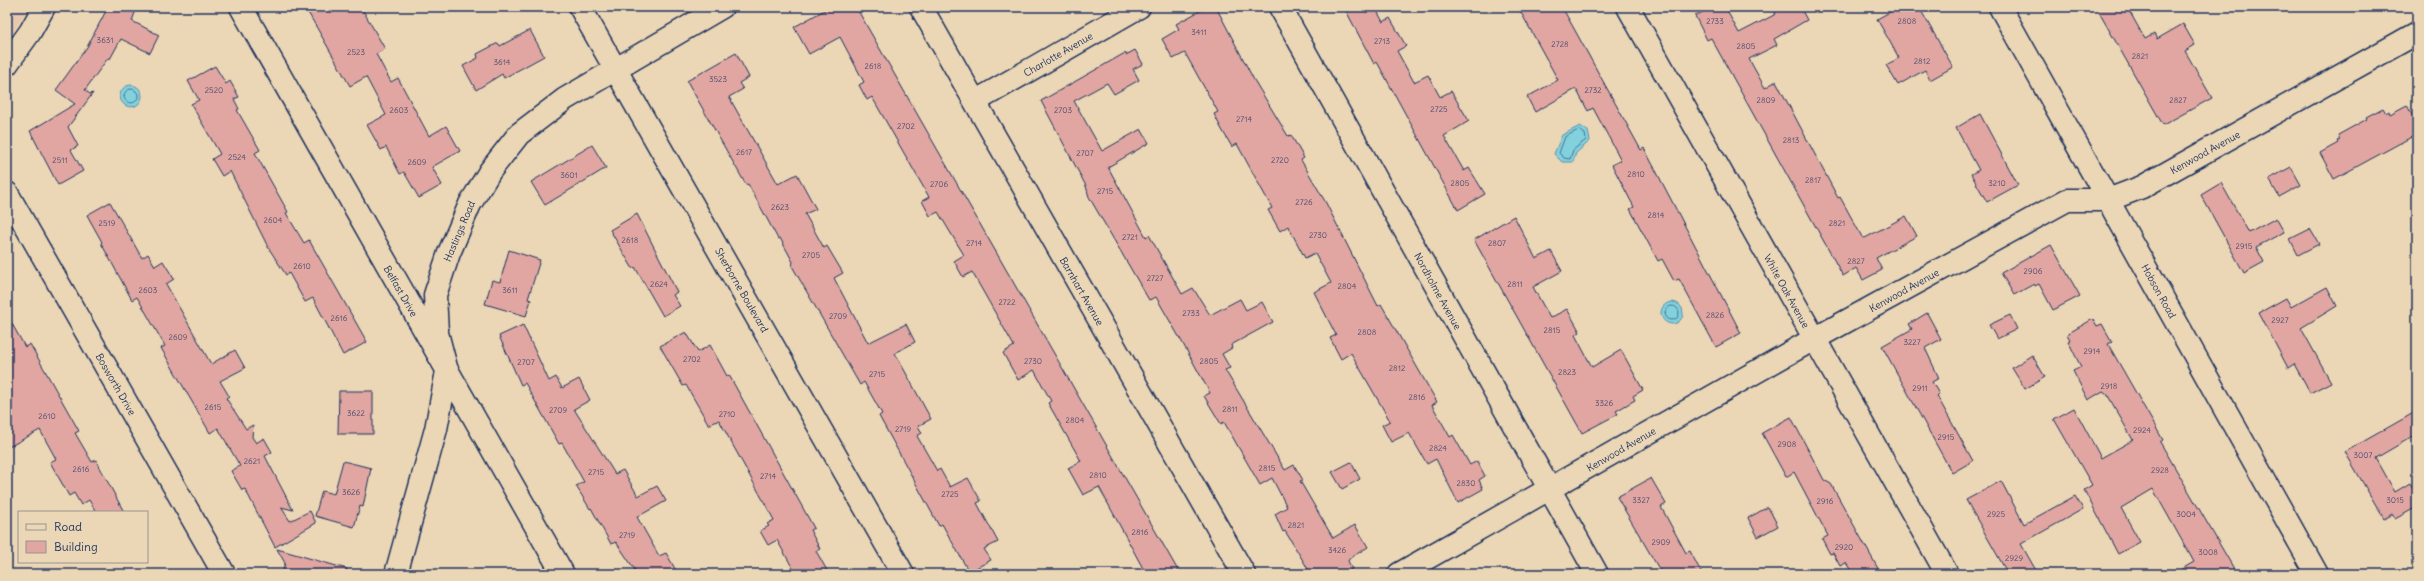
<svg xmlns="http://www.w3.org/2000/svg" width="2424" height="581" font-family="Delius,sans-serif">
  <rect width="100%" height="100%" fill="#ebd7b5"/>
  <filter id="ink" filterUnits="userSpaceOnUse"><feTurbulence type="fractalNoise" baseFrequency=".025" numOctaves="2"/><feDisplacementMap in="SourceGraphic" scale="8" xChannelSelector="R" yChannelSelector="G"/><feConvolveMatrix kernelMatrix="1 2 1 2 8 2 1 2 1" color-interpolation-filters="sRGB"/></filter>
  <g filter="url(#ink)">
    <path fill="#e8c8af" d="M7,7h22l-22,34z"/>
    <path fill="#82d1dd" stroke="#5990aa" d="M120 96a11 11 0 1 1 22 0a11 11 0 1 1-22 0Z
      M1580,126l8,5 2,10 -14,12 -3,9h-11l-8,-8 8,-19z
      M1661 313a11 11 0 1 1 22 0a11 11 0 1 1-22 0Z"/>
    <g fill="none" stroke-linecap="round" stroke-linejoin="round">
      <path stroke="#447091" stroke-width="1" d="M124 96a7 7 0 1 1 14 0a7 7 0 1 1-14 0Z
        M1579,130l6,4 1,6 -13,10 -3,9 -6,-1 -5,-5 6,-16z
        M1665 313a7 7 0 1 1 14 0a7 7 0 1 1-14 0Z"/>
    </g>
    <path fill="#e1a6a1" stroke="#1b2f5e" d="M108,7h29l-5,14 27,14 -9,18 -29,-14 -11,20 -2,-1 -23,32 5,4 3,-1 -25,34 10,19 -7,4 12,21 -25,14 -28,-54 45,-27 -19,-14 31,-43z
      M305,7h56l24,42 -9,5 15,28 7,-4 31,58 17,-10 14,25 -28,16 10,18 -23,13 -15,-26 -4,2 -14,-27 -5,3 -14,-25 19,-10 -20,-38 -16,9z
      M830,7h26l324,567h-34l-47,-87 -16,8 -15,-27 13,-7 -33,-58 3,-2 -17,-31 -16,10 -15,-27 11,-7 -42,-74 -9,5 -9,-16 10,-6 -26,-43 -8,4 -8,-15 7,-4 -57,-100 -5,3 -8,-15 5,-3 -24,-45 -31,17 -15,-27z
      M1207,7h9l38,73 34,56 3,-1 13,23 -3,2 25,43 52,103 3,-2 56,98 -5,3 18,32 3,-2 17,30 7,-4 8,15 -6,4 4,9 -25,14 -22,-44 -9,5 -18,-31 -18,9 -9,-17 8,-4 -39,-68 -10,6 -11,-21 6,-3 -22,-43 17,-9 -16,-30 -10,5 -17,-32 -8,5 -12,-21 4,-2 -35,-64 -5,3 -11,-19 -7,-14 4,-2 -33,-59 -12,6 -11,-20 17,-10 -3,-5z
      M1344,7h31l8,15 7,-4 16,28 -9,5 17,31 14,-7 12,22 11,-6 18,30 -25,15 20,35 5,-3 16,26 -27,16 -81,-148 -3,2z
      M1518,7h44l79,143 3,-2 97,185 -25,14 -37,-68 -5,2 -12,-22 -4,2 -28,-52 4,-2 -22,-42 9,-5 -28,-52 -5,3 -12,-22 -41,23 -8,-15 31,-17z
      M1712,7h13l14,26 37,-19 -4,-7h28l7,13 -33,19 3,6 -28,14 16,29 11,-7 62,117 2,-1 22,40 3,1 41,-22 11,20 -41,22 6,12 -19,10 -7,-12 -13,8 -132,-238 -4,2 -12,-24z
      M1899,7h20l34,60 -23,13 -5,-10 -27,15 -12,-20 13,-7 -22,-39z
      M2096,7h31l18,32 9,-5 3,5 26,-15 12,21 -10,6 27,47 -49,27z
      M530,30l14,26 -40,22 -2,-4 -26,16 -13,-24 15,-8 -1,-4 21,-11 2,3z
      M1135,50l8,14 -10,5 6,11 -25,14 -7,-11 -33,18 28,50 39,-22 8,14 -41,24 38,70 3,-2 33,59 11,-6 17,27 30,-16 6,11 16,-8 11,20 -42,23 1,3 -10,6 8,14 -5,2 60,100 9,-5 9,15 -3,1 33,57 22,-13 13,22 -18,11 -2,3 4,8 -9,5h-32l-15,-25 -11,-18 -2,1 -8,-18 12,-7 -15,-29 -12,7 -36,-63 -3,2 -17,-28 6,-3 -28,-51 -26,-45 -7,3 -60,-103 -3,-11 -45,-85 84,-48 1,2z
      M736,53l13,24 -10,6 4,6 -14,8 49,87 19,-10 19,35 -11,5 19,34 3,-2 16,27 -9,5 34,65 38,-19 9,18 -20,11 36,66 -13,7 4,7 -5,3 20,35 3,-2 10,18 18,-9 13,23 -4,2 21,39 -14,7 7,11 -22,12 -27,-48 -3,2 -60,-110 3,-2 -18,-32 -4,3 -68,-119 1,-4 -13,-24 -2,1 -30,-55 -2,1 -59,-104z
      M215,66l11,18 4,-3 9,16 -5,2 5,10 -2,1 23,40 -5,3 33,59 -2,1 18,30 5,-3 58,102 -24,13 -30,-57 -8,4 -16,-29 -3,2 -18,-28 -38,-76 -8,5 -10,-17 8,-5 -29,-50 8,-4 -11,-19z
      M2407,105l10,20v9l-83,45 -14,-26 18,-10 -1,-2 3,-1 -2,-5 29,-16 -1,-2 17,-9 3,5 3,-2 1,3z
      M1980,114l38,71 -31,17 -16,-28 8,-4 -23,-42z
      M592,145l14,23 -61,37 -14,-23z
      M2291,167l10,18 -22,12 -10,-18z
      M2221,183l28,50 27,-15 8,14 -28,15 8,15 -20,11 -43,-78z
      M110,202l32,56 6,-4 7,12 8,-5 11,18 -8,5 45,80 24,-14 10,18 -25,13 9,15 -3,2 20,31 7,-4 -1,12 4,6 8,-5 8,14 -7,4 28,54 -12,-3 9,14 20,-10 6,12 -41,24 -30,-58 -3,1 -11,-19 9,-5 -22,-38 -8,5 -49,-85 4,-2 -28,-49 -5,3 -31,-57 1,-1 -15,-27z
      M637,214l40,78 -4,3 7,11 -17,10 -28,-49 -2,2 -23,-39z
      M1514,216l22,43 15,-8 11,20 -29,16 17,31 17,-9 13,23 -5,3 17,32 29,-17 22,40 -10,6 2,4 -19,11 2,3 -36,19 -108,-193z
      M2310,229l9,15 -21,11 -8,-16z
      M2051,245l29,51 -27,14 -14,-26 -4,2 -1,-2 -20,11 -13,-22z
      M509,250l31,10 -12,39 3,1 -5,16 -41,-12 7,-24 8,2z
      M2327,287l10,19 -36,22 30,54 -21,11 -16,-29 -6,4 -29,-55 27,-15 5,9z
      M1927,313l14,26 -16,9 14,30 -7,4 7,12 -2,2 36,65 -21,12 -70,-127 30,-17 -3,-5z
      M7,315l18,32 5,-3 49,87 -4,2 17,29 4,-2 28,52h-28l-7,-12 -8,5 -7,-12 -5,3 -19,-34 6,-3 -16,-29 -33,18z
      M2010,315l7,14 -20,10 -8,-14z
      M2093,319l4,7 5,-2 10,18 -4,2 55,96 -3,2 77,132h-64l21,-12 -41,-73 -32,19 19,34 -22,12 -34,-64 8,-5 -38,-66 20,-11 27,50 32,-18 -26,-46 -4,-3 -15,9 -15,-29 8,-4 -13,-26 2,-1 -3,-6z
      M523,325l26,56 7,-4 6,11 17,-9 11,21 -16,9 41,65 8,-4 15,26 19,-10 9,15 -29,16 22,39 7,-3 12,21h-50l7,-4 -19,-28 -5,2 -20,-36 -1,1 -14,-23 8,-4 -22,-39 -3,1 -34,-61 -4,2 -22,-49z
      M686,332l12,20 12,-7 17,31 2,-1 85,153 -4,2 10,19 -4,2 13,23h-33l-19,-34 -9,5 -8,-14 9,-5 -2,-2 7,-4 -55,-100 -10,5 -23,-40 -3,1 -23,-40z
      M2032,355l13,22 -20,12 -13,-21z
      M339,391h34v43h-35z
      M2417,411v23l-41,24 19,34 15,-9 7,13v11l-22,12 -3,-5 -8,5 -39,-67z
      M1791,417l33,63 7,4 50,90h-28l-7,-11 -6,3 -7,-13 -3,1 -8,-15 6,-3 -34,-64 -8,5 -24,-44z
      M343,461l28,7 -8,39 -3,-1 -6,21 -39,-11 7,-25 12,3z
      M1351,462l9,17 -18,10 -10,-17z
      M1651,478l15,26 -5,3 25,46 4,-2 12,23h-40l-45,-77z
      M2001,481l23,43 51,-28 8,13 -62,35 17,30h-30l-42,-74z
      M1768,507l10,19 -20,11 -10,-19z
      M277,549l70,20 -1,5h-64l3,-11z"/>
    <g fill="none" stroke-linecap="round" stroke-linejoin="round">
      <g stroke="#1b2f5e" stroke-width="25">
        <path id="street" d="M241,7l322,567
          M580,7l323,567
          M921,7l323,567
          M1280,7l317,567
          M1628,7l319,567
          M7,64l23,-32 14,-25
          M976,101l163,-94
          M7,193l217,381
          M396,574l40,-145 11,-58 -10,-38 -2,-38 14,-42 21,-49 20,-33 29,-37 46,-35 157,-92
          M1399,574l415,-235 253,-139h41l34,-13 275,-154"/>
      </g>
      <g stroke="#1b2f5e" stroke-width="25">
        <path id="secondary" d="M2000,7l317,567"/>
      </g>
      <use href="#street" stroke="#ebd7b5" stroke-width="22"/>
      <use href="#secondary" stroke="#ebd7b5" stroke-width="22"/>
    </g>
  </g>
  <g text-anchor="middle" stroke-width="4" stroke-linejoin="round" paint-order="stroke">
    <g font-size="8" fill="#4c4d6f">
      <text x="1715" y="24">2733</text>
      <text x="1907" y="24">2808</text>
      <text x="1199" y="35">3411</text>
      <text x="105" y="43">3631</text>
      <text x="1382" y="44">2713</text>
      <text x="1560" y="47">2728</text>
      <text x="1746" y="49">2805</text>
      <text x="356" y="55">2523</text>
      <text x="2140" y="59">2821</text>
      <text x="1922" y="64">2812</text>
      <text x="502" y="65">3614</text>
      <text x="873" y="69">2618</text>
      <text x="718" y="82">3523</text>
      <text x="214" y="93">2520</text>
      <text x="1593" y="93">2732</text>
      <text x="1766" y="103">2809</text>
      <text x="2178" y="103">2827</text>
      <text x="1439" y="112">2725</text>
      <text x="399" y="113">2603</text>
      <text x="1063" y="113">2703</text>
      <text x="1244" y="122">2714</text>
      <text x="906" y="129">2702</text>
      <text x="1791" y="143">2813</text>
      <text x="744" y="155">2617</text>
      <text x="1085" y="156">2707</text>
      <text x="237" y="160">2524</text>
      <text x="60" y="163">2511</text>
      <text x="1280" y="163">2720</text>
      <text x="417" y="165">2609</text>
      <text x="1636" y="177">2810</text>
      <text x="569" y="178">3601</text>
      <text x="1813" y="183">2817</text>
      <text x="1460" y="186">2805</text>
      <text x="1997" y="186">3210</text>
      <text x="939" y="187">2706</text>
      <text x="1105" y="194">2715</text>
      <text x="1304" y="205">2726</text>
      <text x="780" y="210">2623</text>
      <text x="1656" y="218">2814</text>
      <text x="273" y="223">2604</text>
      <text x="107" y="226">2519</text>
      <text x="1837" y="226">2821</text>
      <text x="1318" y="238">2730</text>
      <text x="1130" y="240">2721</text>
      <text x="630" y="243">2618</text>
      <text x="974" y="246">2714</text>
      <text x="1497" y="246">2807</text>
      <text x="2244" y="249">2915</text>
      <text x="811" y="258">2705</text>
      <text x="1856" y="264">2827</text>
      <text x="302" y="269">2610</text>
      <text x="2033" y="274">2906</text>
      <text x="1155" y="281">2727</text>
      <text x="659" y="287">2624</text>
      <text x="1515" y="287">2811</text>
      <text x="1347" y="289">2804</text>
      <text x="148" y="293">2603</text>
      <text x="510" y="293">3611</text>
      <text x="1007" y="305">2722</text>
      <text x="1191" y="316">2733</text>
      <text x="1715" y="318">2826</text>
      <text x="838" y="319">2709</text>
      <text x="339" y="321">2616</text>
      <text x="2280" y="323">2927</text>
      <text x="1552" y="333">2815</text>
      <text x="1367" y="335">2808</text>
      <text x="178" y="340">2609</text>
      <text x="1912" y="345">3227</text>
      <text x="2092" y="354">2914</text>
      <text x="692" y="362">2702</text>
      <text x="1033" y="364">2730</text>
      <text x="1209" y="364">2805</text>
      <text x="526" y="365">2707</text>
      <text x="1397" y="371">2812</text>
      <text x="1567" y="375">2823</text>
      <text x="877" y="377">2715</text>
      <text x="2109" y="389">2918</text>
      <text x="1920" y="391">2911</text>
      <text x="1417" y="400">2816</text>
      <text x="1604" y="406">3326</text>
      <text x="213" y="410">2615</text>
      <text x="1230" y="412">2811</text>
      <text x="558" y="413">2709</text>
      <text x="356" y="416">3622</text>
      <text x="727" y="417">2710</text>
      <text x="47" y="419">2610</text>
      <text x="1075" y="423">2804</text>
      <text x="903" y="432">2719</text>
      <text x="2142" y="433">2924</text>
      <text x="1946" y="440">2915</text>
      <text x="1787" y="447">2908</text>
      <text x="1438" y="451">2824</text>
      <text x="2363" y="458">3007</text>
      <text x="252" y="464">2621</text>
      <text x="1267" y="471">2815</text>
      <text x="81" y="472">2616</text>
      <text x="2160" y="473">2928</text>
      <text x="596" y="475">2715</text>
      <text x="1098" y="478">2810</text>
      <text x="768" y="479">2714</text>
      <text x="1466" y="486">2830</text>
      <text x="351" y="495">3626</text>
      <text x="950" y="497">2725</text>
      <text x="1641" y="503">3327</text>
      <text x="2395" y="503">3015</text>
      <text x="1825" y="504">2916</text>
      <text x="1996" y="517">2925</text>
      <text x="2186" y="517">3004</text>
      <text x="1296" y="528">2821</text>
      <text x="1140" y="535">2816</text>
      <text x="627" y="538">2719</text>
      <text x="1661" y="545">2909</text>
      <text x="1844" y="550">2920</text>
      <text x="1337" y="553">3426</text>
      <text x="2208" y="555">3008</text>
      <text x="2014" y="561">2929</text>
    </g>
    <g font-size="10" fill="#1b2f5e" stroke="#ebd7b5">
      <text transform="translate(1058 54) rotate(-30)" y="4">Charlotte Avenue</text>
      <text transform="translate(2205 152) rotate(-29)" y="4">Kenwood Avenue</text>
      <text transform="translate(459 231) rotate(-67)" y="4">Hastings Road</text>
      <text transform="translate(742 290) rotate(60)" y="4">Sherborne Boulevard</text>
      <text transform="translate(1904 290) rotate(-29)" y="4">Kenwood Avenue</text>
      <text transform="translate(401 291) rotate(60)" y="4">Belfast Drive</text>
      <text transform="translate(1082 291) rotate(60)" y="4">Barnhart Avenue</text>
      <text transform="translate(1438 291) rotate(61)" y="4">Nordholme Avenue</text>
      <text transform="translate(1787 291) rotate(61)" y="4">White Oak Avenue</text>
      <text transform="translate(2159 291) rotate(61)" y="4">Hobson Road</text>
      <text transform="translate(116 384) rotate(60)" y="4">Bosworth Drive</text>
      <text transform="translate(1621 449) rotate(-30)" y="4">Kenwood Avenue</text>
    </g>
  </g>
  <rect width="2424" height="581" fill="none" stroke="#ebd7b5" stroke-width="24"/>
  <rect x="12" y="12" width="2400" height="557" fill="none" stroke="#1b2f5e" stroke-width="1.5" filter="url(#ink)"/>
  <rect x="18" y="511" width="130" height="52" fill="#ebd7b5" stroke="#989492"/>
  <rect x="26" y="524" width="20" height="6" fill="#ebd7b5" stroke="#989492"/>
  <text x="54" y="531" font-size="12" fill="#1b2f5e">Road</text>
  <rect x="26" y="541" width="20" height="12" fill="#e1a6a1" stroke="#989492"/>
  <text x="54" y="551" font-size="12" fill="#1b2f5e">Building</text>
</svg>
